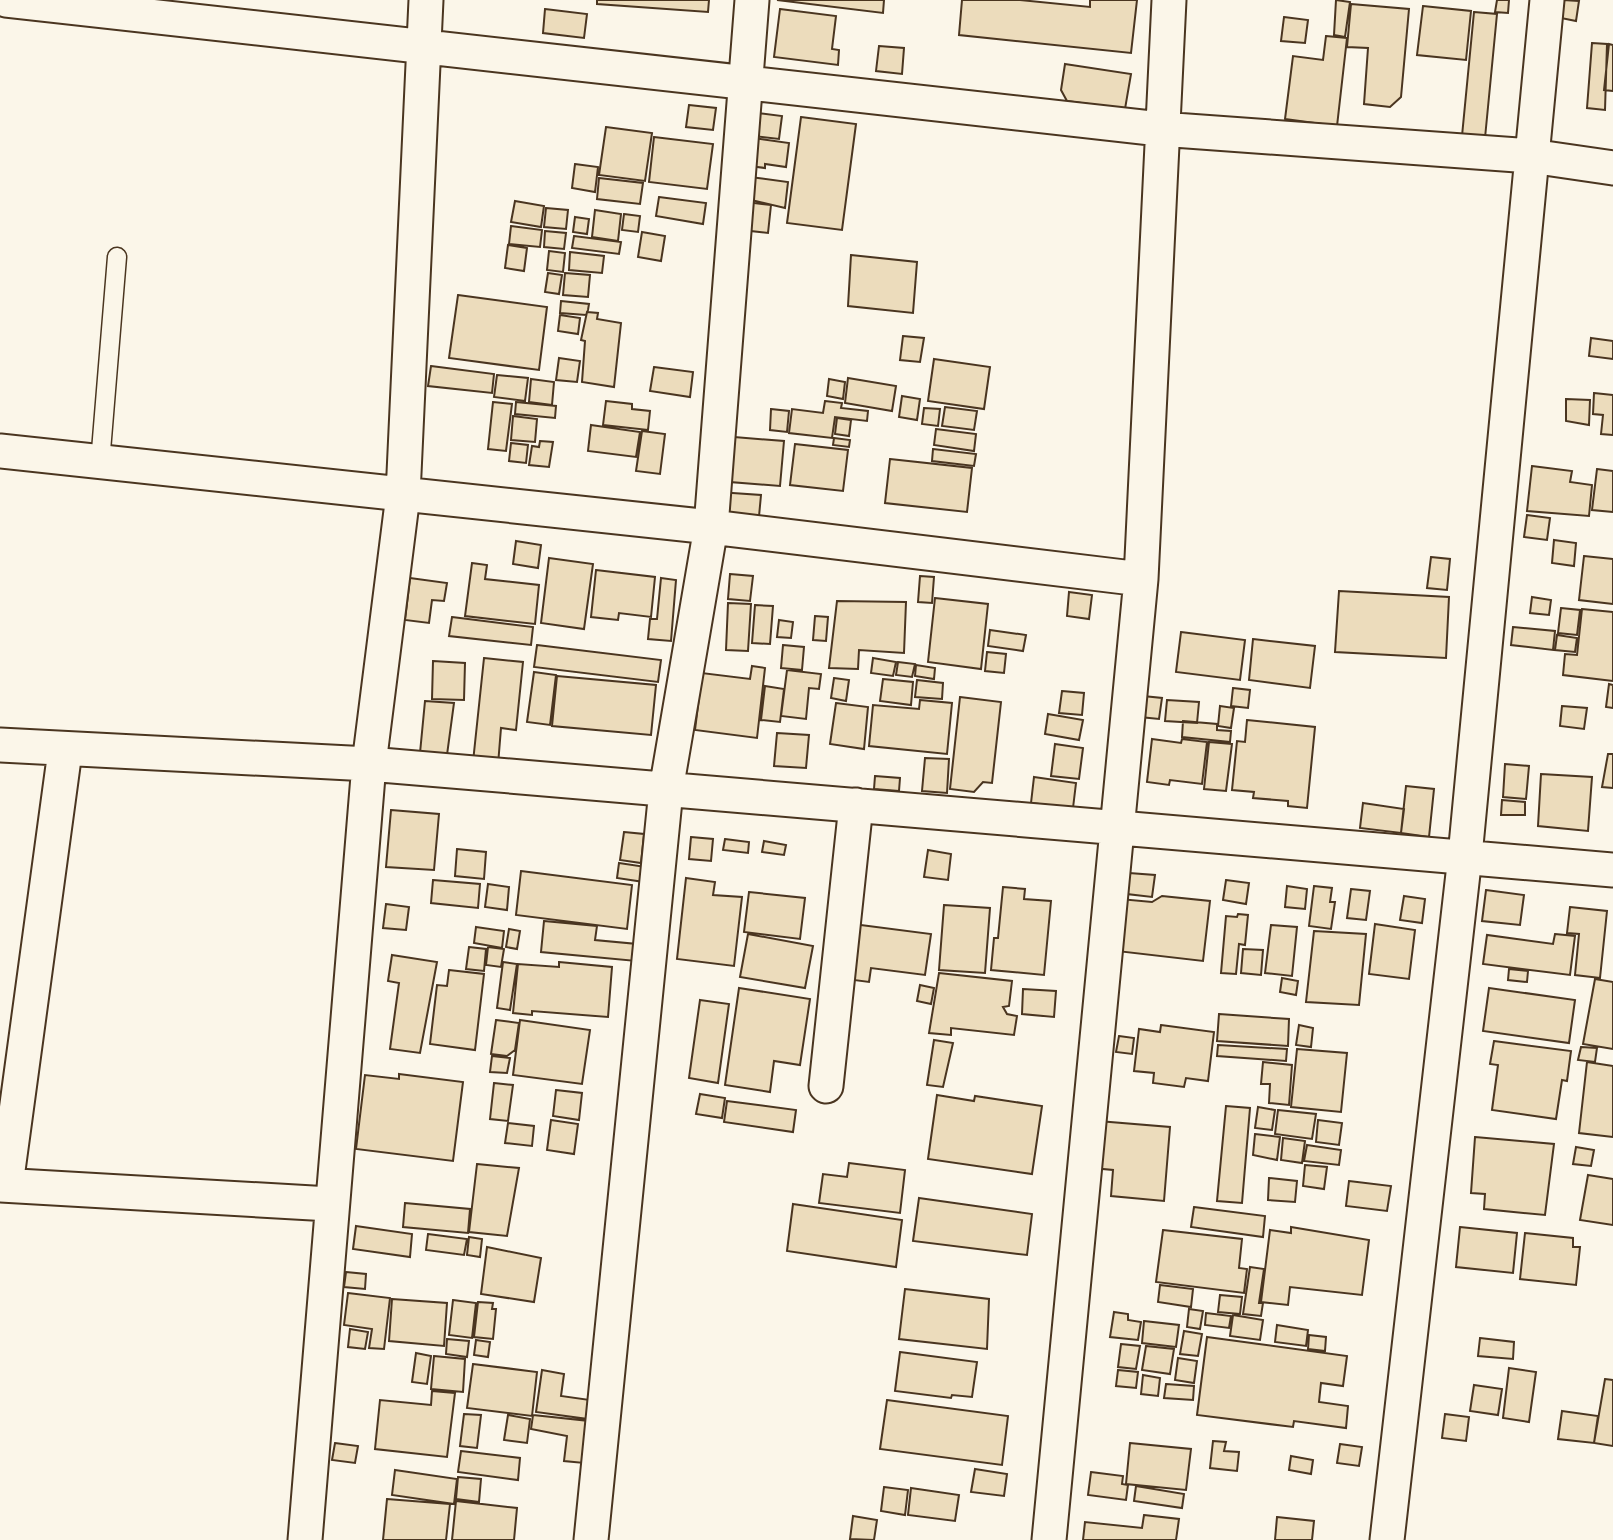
<svg xmlns="http://www.w3.org/2000/svg" width="1613" height="1540" font-family="Barlow,sans-serif">
  <rect width="100%" height="100%" fill="#fbf6e9"/>
  <path fill="#ecdcbc" stroke="#4a3520" stroke-width="2" d="M597,0h112l-1,12 -111,-8z
    M777,0h107l-1,13z
    M962,0h58l70,7v-7h47l-6,53 -172,-18z
    M1336,0l14,2 -5,35 -11,-2z
    M1497,0h12l-1,13 -13,-1z
    M1563,0l16,1 -3,20 -15,-3z
    M1351,4l58,5 -8,88 -11,10 -26,-3 4,-56 -21,-1z
    M1423,6l48,5 -5,49 -49,-5z
    M545,9l42,5 -3,24 -41,-5z
    M780,9l56,7 -4,33 7,1 -1,15 -64,-8z
    M1474,12l23,2 -12,124 -23,-2z
    M1284,17l24,3 -3,23 -24,-2z
    M1326,36l21,2 -10,88 -52,-7 8,-63 30,4z
    M1592,43l15,1 -2,66 -18,-2z
    M1609,44l4,1v46l-9,-1z
    M879,46l25,2 -2,26 -26,-3z
    M1065,64l66,10 -6,35 -58,-8 -6,-11z
    M689,105l27,3 -3,22 -27,-3z
    M757,113l25,3 -3,23 -25,-3z
    M801,117l55,7 -14,106 -55,-7z
    M606,127l46,6 -7,48 -46,-6z
    M654,137l59,7 -6,45 -58,-7z
    M753,138l36,5 -3,24 -21,-3v4l-16,-2z
    M575,164l23,3 -3,25 -23,-4z
    M750,177l38,5 -3,26 -38,-9z
    M599,178l44,5 -3,21 -43,-5z
    M659,197l47,6 -3,21 -47,-8z
    M515,201l29,5 -3,21 -30,-5z
    M746,202l25,3 -3,28 -26,-3z
    M546,208l22,2 -2,19 -22,-2z
    M595,210l26,4 -3,27 -26,-4z
    M624,214l16,2 -2,16 -16,-2z
    M575,217l14,2 -2,15 -14,-2z
    M511,226l31,4 -2,17 -31,-3z
    M545,231l21,2 -2,16 -20,-2z
    M642,232l23,4 -4,25 -23,-4z
    M574,236l47,6 -2,12 -47,-6z
    M508,245l19,3 -3,23 -19,-3z
    M549,251l16,2 -2,19 -16,-2z
    M570,252l34,4 -2,17 -33,-3z
    M851,255l66,7 -4,51 -65,-7z
    M548,273l14,2 -3,19 -14,-2z
    M565,273l25,2 -2,22 -25,-2z
    M458,295l89,12 -8,63 -90,-12z
    M561,301l28,3 -1,6 -2,5 -26,-2z
    M587,312l11,1 -1,6 24,4 -7,64 -32,-5 3,-41 -4,-1z
    M560,315l20,3 -2,16 -20,-3z
    M903,336l21,2 -4,24 -20,-2z
    M1591,338l22,3v18l-24,-3z
    M559,358l21,3 -3,21 -21,-2z
    M934,359l56,8 -6,42 -56,-8z
    M431,366l63,8 -2,19 -64,-7z
    M654,367l39,5 -3,25 -40,-6z
    M497,375l31,3 -3,23 -31,-4z
    M848,378l48,8 -4,25 -47,-8z
    M531,379l23,3 -2,23 -23,-3z
    M829,379l16,3 -2,17 -16,-3z
    M1594,393l19,2v40l-12,-1 2,-19 -10,-1z
    M902,396l18,3 -3,21 -18,-3z
    M1566,399l24,1 -1,25 -23,-4z
    M606,401l26,3v5l18,2 -2,19 -45,-5z
    M825,401l17,2 -1,5 27,3 -1,10 -32,-4 -3,21 -43,-5 3,-24 31,4z
    M493,402l19,2 -6,47 -18,-2z
    M516,402l40,4 -1,12 -40,-4z
    M945,407l32,4 -3,19 -32,-4z
    M924,408l16,1 -2,17 -16,-2z
    M771,409l18,2 -2,21 -17,-2z
    M513,416l24,3 -2,23 -24,-2z
    M837,418l14,2 -2,16 -14,-2z
    M591,425l49,7 -4,25 -48,-6z
    M936,429l40,5 -2,17 -40,-6z
    M642,431l23,3 -5,40 -24,-3z
    M734,437l50,4 -4,45 -50,-4z
    M834,438l16,2 -1,7 -16,-2z
    M540,441l13,1 -4,25 -20,-2 3,-19 7,1z
    M511,443l17,2 -2,18 -17,-2z
    M795,444l53,6 -5,41 -53,-6z
    M933,449l43,5 -2,12 -42,-5z
    M890,459l82,9 -5,44 -82,-9z
    M1532,466l40,5 -2,11 22,3 -3,31 -62,-5z
    M1597,469l16,2v41l-21,-2z
    M718,492l43,3 -3,32 -42,-14z
    M1527,515l23,3 -3,22 -23,-3z
    M1554,540l22,3 -2,23 -22,-3z
    M516,541l25,4 -3,23 -25,-4z
    M1584,556l29,3v45l-34,-4z
    M1431,557l19,2 -3,31 -20,-2z
    M549,558l44,6 -9,65 -43,-6z
    M472,563l15,2 -2,14 54,6 -4,39 -70,-8z
    M596,570l59,7 -4,40 -32,-4 -1,7 -27,-3z
    M730,574l23,2 -3,25 -22,-2z
    M920,576l14,1 -2,26 -14,-1z
    M410,578l37,5 -3,18 -12,-1 -3,23 -24,-3z
    M661,578l15,2 -5,61 -23,-2 2,-20h7z
    M1339,591l110,6 -3,61 -111,-6z
    M1069,592l23,3 -3,24 -22,-3z
    M1532,597l19,3 -2,15 -19,-2z
    M935,598l53,6 -7,65 -53,-7z
    M837,601l69,1 -2,51 -45,-3 -1,19 -29,-1z
    M728,603l23,1 -3,47 -22,-1z
    M755,605l18,1 -3,38 -18,-1z
    M1561,608l19,2 -3,25 -19,-2z
    M1582,609l31,3v69l-50,-6 2,-21 12,1z
    M815,616l13,1 -2,24 -13,-1z
    M452,617l81,10 -2,18 -82,-9z
    M779,620l14,2 -2,16 -14,-1z
    M1513,627l42,4 -2,19 -42,-5z
    M990,630l36,5 -3,16 -35,-5z
    M1181,632l64,8 -5,40 -64,-8z
    M1557,635l20,3 -2,14 -20,-2z
    M1253,639l62,7 -5,42 -61,-8z
    M537,645l124,15 -3,22 -124,-15z
    M783,645l21,2 -2,23 -21,-2z
    M987,652l19,2 -2,19 -19,-2z
    M484,658l39,4 -7,68 -15,-2 -3,37 -25,-3z
    M873,658l23,4 -3,14 -22,-3z
    M433,661l32,2 -1,37 -32,-1z
    M898,662l17,2 -3,13 -16,-2z
    M916,665l19,3 -1,11 -19,-3z
    M752,666l13,2 -8,70 -62,-8 7,-57 48,6z
    M787,670l34,4 -2,15 -10,-1 -3,31 -25,-3z
    M534,672l22,3 -6,50 -23,-3z
    M557,676l99,9 -5,50 -99,-9z
    M834,678l15,2 -3,21 -15,-3z
    M883,679l30,3 -2,23 -31,-4z
    M917,680l26,3 -1,16 -27,-2z
    M1609,684l4,1v23l-7,-1z
    M765,686l19,3 -4,33 -19,-2z
    M1233,688l17,2 -2,18 -17,-2z
    M1062,691l22,2 -2,22 -23,-2z
    M1143,696l19,2 -3,21 -19,-2z
    M960,697l41,5 -9,81 -9,-1 -9,10 -24,-3z
    M920,700l32,3 -5,51 -78,-8 4,-41 46,4z
    M1167,700l32,2 -2,21 -32,-2z
    M425,701l29,2 -7,52 -27,-2z
    M836,703l32,4 -4,42 -34,-5z
    M1220,706l14,2 -3,20 -13,-2z
    M1562,706l25,2 -3,21 -24,-3z
    M1048,714l35,6 -4,20 -34,-6z
    M1247,720l68,7 -8,81 -19,-2v-5l-35,-3 1,-6 -22,-2 5,-49 8,1z
    M1183,721l34,3v6l14,1 -1,11 -48,-5z
    M777,733l32,2 -3,33 -32,-2z
    M1152,739l29,4 1,-4 25,3 -5,42 -32,-4 -1,5 -22,-3z
    M1209,742l23,2 -6,47 -22,-2z
    M1055,744l28,4 -4,31 -28,-3z
    M1608,754h5v34l-11,-1z
    M925,758l24,1 -2,34 -25,-2z
    M1505,764l24,2 -3,33 -23,-2z
    M1541,774l51,3 -4,54 -50,-5z
    M875,776l25,2 -1,13 -25,-2z
    M1034,777l42,6 -3,25 -42,-5z
    M1406,786l28,3 -5,48 -28,-4z
    M1502,800l23,2v13h-24z
    M1363,803l41,6 -3,24 -41,-5z
    M391,810l48,4 -5,56 -48,-3z
    M624,832l20,2 -3,29 -21,-3z
    M691,837l22,2 -2,22 -22,-2z
    M725,839l24,3 -1,11 -25,-3z
    M764,841l22,4 -2,10 -22,-3z
    M457,849l29,3 -2,27 -29,-3z
    M928,850l23,4 -3,26 -24,-3z
    M619,863l27,4 -2,15 -27,-4z
    M521,871l111,14 -5,44 -111,-14z
    M1129,873l26,2 -3,22 -25,-3z
    M686,878l29,4 -2,13 29,2 -8,69 -57,-7z
    M433,880l47,4 -2,24 -47,-5z
    M1226,880l23,3 -3,21 -23,-4z
    M488,884l21,3 -2,23 -22,-3z
    M1287,886l20,3 -2,20 -20,-2z
    M1314,886l18,2 -2,14h5l-4,27 -22,-3z
    M1003,887l22,2 -1,10 27,2 -7,74 -53,-5 3,-32h4z
    M1351,889l19,2 -4,29 -19,-2z
    M1486,890l38,5 -4,30 -38,-4z
    M749,892l56,6 -5,41 -56,-7z
    M1162,896l48,5 -7,60 -95,-11 12,-51 32,3z
    M1404,896l21,3 -3,24 -22,-3z
    M386,904l23,3 -3,23 -23,-2z
    M944,905l46,3 -5,65 -46,-3z
    M1570,907l37,4 -7,67 -25,-3 4,-41 -12,-1z
    M1238,914l10,1 -3,30 -6,-1 -3,30 -15,-1 5,-57 11,1z
    M544,921l53,5 -2,14 42,4 -1,17 -95,-9z
    M853,924l78,10 -6,41 -54,-7 -2,14 -23,-3z
    M1375,924l40,6 -6,49 -40,-5z
    M1271,925l26,2 -5,49 -27,-3z
    M476,927l28,4 -2,17 -28,-5z
    M509,929l11,2 -3,18 -11,-2z
    M1314,931l52,3 -7,71 -53,-3z
    M748,934l65,12 -8,42 -65,-11z
    M1555,934l20,2 -5,39 -87,-11 4,-29 66,9z
    M469,947l17,2 -2,22 -18,-2z
    M488,947l16,2 -3,18 -15,-2z
    M1243,949l20,1 -2,25 -20,-2z
    M392,955l45,7 -17,91 -30,-4 9,-66 -11,-2z
    M503,962l14,2 -7,46 -13,-2z
    M559,962l53,5 -4,50 -76,-6v4l-19,-2 5,-49 41,3z
    M1509,969l19,2 -1,11 -19,-2z
    M449,970l35,4 -9,76 -45,-6 7,-59 10,1z
    M939,973l73,8 -3,25 -6,1 4,7 10,2 -3,19 -63,-7v7l-22,-2z
    M1282,978l16,3 -2,14 -16,-3z
    M1595,979l18,3v67l-30,-5z
    M920,985l14,3 -3,16 -14,-3z
    M739,988l71,11 -10,66 -26,-4 -4,31 -45,-7z
    M1489,988l86,12 -6,43 -86,-12z
    M1023,989l33,2 -2,26 -32,-3z
    M700,1000l29,4 -11,79 -29,-5z
    M1219,1014l70,5 -1,27 -71,-5z
    M496,1020l23,3 -4,27 -8,6 -16,-2z
    M520,1020l70,10 -8,54 -69,-9z
    M1161,1025l53,7 -6,49 -22,-3 -2,9 -31,-4 1,-10 -20,-2 5,-42 21,3z
    M1299,1025l14,3 -2,19 -15,-2z
    M1119,1036l15,2 -2,16 -16,-2z
    M934,1040l19,3 -10,44 -16,-2z
    M1494,1041l77,10 -4,30 -5,-1 -6,39 -64,-9 6,-45 -8,-1z
    M1218,1045l69,4 -1,12 -69,-5z
    M1581,1047l16,1 -2,14 -17,-2z
    M1297,1049l50,4 -6,59 -50,-5z
    M492,1056l18,2 -3,15 -17,-1z
    M1263,1062l29,3 -3,40 -20,-2 1,-19h-9z
    M1587,1062l26,4v71l-34,-4z
    M399,1074l64,8 -10,79 -97,-12 9,-74 34,4z
    M494,1083l19,2 -5,36 -18,-2z
    M556,1090l26,3 -3,27 -26,-4z
    M700,1094l25,4 -3,20 -26,-4z
    M937,1095l37,6 1,-5 67,10 -10,68 -104,-15z
    M727,1101l69,9 -3,22 -69,-10z
    M1226,1106l24,2 -8,95 -25,-2z
    M1258,1107l17,3 -3,20 -17,-2z
    M1278,1110l38,4 -4,25 -37,-5z
    M551,1120l27,4 -4,30 -27,-4z
    M1086,1120l84,7 -6,74 -53,-5 2,-26 -31,-3z
    M1318,1120l24,3 -3,22 -23,-3z
    M508,1123l26,3 -2,20 -27,-3z
    M1255,1134l25,3 -3,23 -24,-5z
    M1475,1137l79,7 -9,71 -61,-6 1,-15 -14,-1z
    M1283,1138l22,3 -3,22 -21,-3z
    M1307,1145l34,5 -2,15 -35,-4z
    M1576,1147l18,3 -3,16 -18,-2z
    M849,1163l56,7 -5,43 -81,-10 4,-29 24,3z
    M477,1164l42,4 -12,68 -38,-4z
    M1305,1165l22,2 -3,22 -21,-3z
    M1588,1175l25,4v46l-33,-5z
    M1269,1178l28,3 -2,21 -27,-2z
    M1349,1181l42,5 -4,25 -41,-5z
    M919,1198l113,16 -5,41 -114,-14z
    M405,1203l65,6 -2,24 -65,-6z
    M793,1204l109,16 -6,47 -109,-16z
    M1194,1207l71,9 -2,21 -72,-10z
    M356,1226l56,8 -2,23 -57,-8z
    M1291,1227l78,13 -7,55 -72,-8 -2,18 -27,-3 9,-72 21,3z
    M1460,1227l57,6 -4,40 -57,-6z
    M1163,1230l79,9 -3,29 8,1 -3,24 -88,-11z
    M1525,1233l48,5v9h7l-4,38 -56,-6z
    M428,1234l39,5 -3,16 -38,-5z
    M469,1237l13,2 -2,18 -13,-2z
    M487,1247l54,11 -7,44 -53,-8z
    M1250,1267l14,2 -5,34h4l-2,13 -18,-2z
    M346,1272l20,2 -1,15 -21,-2z
    M1160,1285l33,4 -2,18 -33,-5z
    M905,1289l84,10 -2,50 -88,-10z
    M348,1293l42,5 -6,51 -15,-1 3,-19 -28,-4z
    M1220,1295l22,2 -2,17 -22,-2z
    M392,1299l55,4 -3,43 -55,-5z
    M453,1300l23,3 -4,35 -23,-3z
    M478,1302l15,1 -1,6h4l-3,30 -19,-2z
    M1189,1309l14,2 -3,18 -13,-2z
    M1114,1312l14,2v6l13,2 -3,18 -28,-3z
    M1206,1313l25,3 -2,12 -24,-3z
    M1233,1315l30,5 -3,20 -30,-4z
    M1144,1321l35,4 -3,22 -34,-4z
    M1277,1325l31,5 -2,16 -31,-4z
    M350,1329l18,3 -3,17 -17,-2z
    M1184,1331l18,3 -4,22 -18,-2z
    M1309,1335l17,2 -1,14 -17,-2z
    M1207,1337l140,19 -4,30 -22,-3 -2,19 29,4 -2,22 -52,-7 -1,6 -96,-12z
    M1480,1338l34,4 -1,17 -35,-3z
    M447,1339l22,2 -2,16 -21,-3z
    M476,1340l14,2 -2,15 -14,-2z
    M1121,1344l19,2 -4,23 -18,-2z
    M1146,1346l28,3 -4,25 -28,-4z
    M900,1352l77,10 -5,35 -20,-2 -1,3 -56,-7z
    M416,1353l15,3 -4,28 -15,-2z
    M434,1356l31,3 -2,33 -32,-3z
    M1178,1358l19,3 -3,22 -19,-3z
    M473,1364l64,8 -5,44 -65,-8z
    M1509,1368l27,4 -7,50 -26,-4z
    M542,1370l22,4 -3,22 29,4 -2,19 -52,-7z
    M1118,1370l20,2 -2,16 -20,-2z
    M1143,1375l17,3 -2,18 -17,-2z
    M1605,1379l8,1v66l-19,-3z
    M1166,1384l28,2 -1,14 -29,-2z
    M1474,1385l28,4 -4,26 -28,-4z
    M432,1391l23,2 -8,64 -72,-8 5,-49 51,5z
    M887,1400l121,16 -6,49 -122,-16z
    M1562,1411l36,5 -4,27 -36,-4z
    M464,1414l17,1 -4,33 -17,-2z
    M1445,1414l24,3 -3,24 -24,-3z
    M508,1415l22,4 -3,24 -23,-3z
    M533,1415l56,6 -5,42 -20,-2 3,-25 -36,-7z
    M1213,1441l13,1 -2,9 15,1 -2,19 -27,-3z
    M335,1443l23,3 -3,17 -23,-3z
    M1130,1443l61,6 -5,41 -60,-6z
    M1340,1444l22,3 -3,19 -22,-3z
    M461,1451l59,7 -2,22 -60,-8z
    M1291,1456l22,4 -2,14 -22,-4z
    M975,1469l32,5 -3,22 -33,-4z
    M395,1470l62,9 -3,25 -62,-9z
    M1091,1472l32,4 -1,8 6,1 -2,15 -38,-5z
    M458,1477l23,2 -2,23 -23,-3z
    M1136,1486l48,8 -2,14 -48,-7z
    M884,1487l24,3 -3,25 -24,-4z
    M911,1488l48,7 -4,26 -47,-6z
    M387,1499l63,5 -4,36h-63z
    M456,1501l61,7 -3,32h-62z
    M1144,1515l35,4 -3,21h-93l2,-18 57,6z
    M853,1516l24,4 -3,20 -24,-1z
    M1277,1517l37,4 -2,19h-37z"/>
  <g fill="none" stroke-linecap="round" stroke-linejoin="round">
    <g stroke="#4a3520" stroke-width="21">
      <path id="service" d="M100,463l17,-206"/>
    </g>
    <g stroke="#4a3520" stroke-width="37">
      <path id="minor" d="M6,0l1154,129 371,27 82,12
        M0,451l711,76 430,52
        M0,745l369,19 1244,106
        M826,1086l30,-281
        M0,1185l330,19
        M6,1185l59,-434
        M305,1540l64,-776 34,-269 23,-495
        M591,1540l75,-750 45,-263 41,-527
        M1049,1540l92,-961 28,-579
        M1387,1540l78,-684 82,-856"/>
    </g>
    <use href="#service" stroke="#fbf6e9" stroke-width="18"/>
    <use href="#minor" stroke="#fbf6e9" stroke-width="33"/>
  </g>
</svg>
